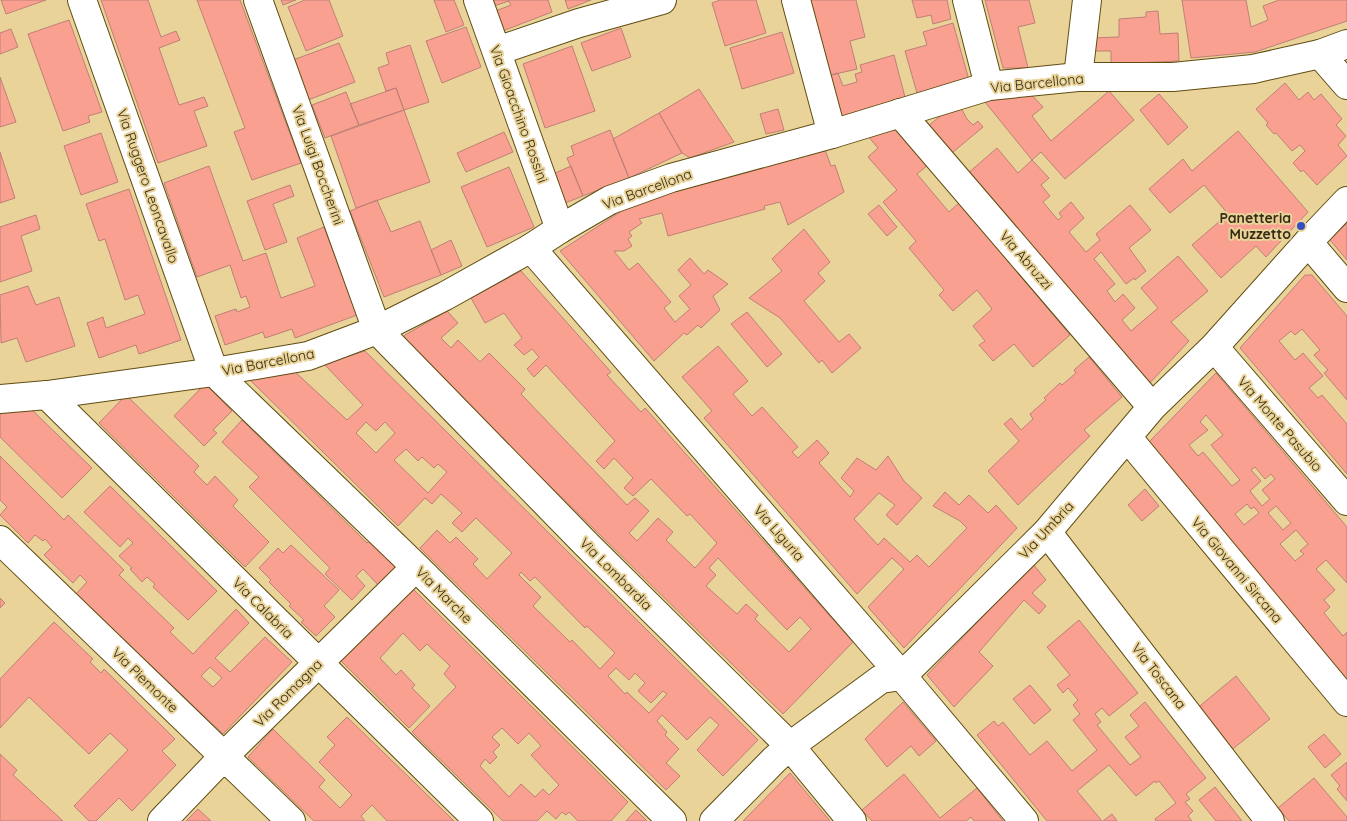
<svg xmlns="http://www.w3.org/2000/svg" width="1347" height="821" font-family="Quicksand,sans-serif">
  <rect width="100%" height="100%" fill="#e9d399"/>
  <path fill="#f9a091" stroke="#be8076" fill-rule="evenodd" d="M1,0h45l-40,14z
    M101,0h47l13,37 15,-6 4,9 -21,8 20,57 25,-8 4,9 -14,5 13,35 -49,17z
    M197,0h43l61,163 -49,17 -18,-48 11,-4z
    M281,0h15l-13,5z
    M305,0h24l14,36 -37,15 -18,-44z
    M434,0h20l10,25 -18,7z
    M491,0h17l1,1 -15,5z
    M508,0h40l4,12 -52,20 -7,-20 18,-7z
    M565,0h26l-23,9z
    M720,0h36l10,33 -41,13 -13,-43z
    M804,0h52l9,37 -15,4 7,28 -34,8z
    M912,0h35l4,19 -18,5 -2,-9 -14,3z
    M985,0h44l6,23 -17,4 10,41h-25z
    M1182,0h64l5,27 17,-7 -5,-14 16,-6h68v21l-92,31 -64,6z
    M1158,11l2,23 18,-1 1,28 -68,3v-13h-19l-1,-13 28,-1v-18l27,-2v-5z
    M69,20l33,92 -14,4 2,6 -27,9 -35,-97z
    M953,23l16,57 -52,13 -12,-42 22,-6 -4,-13z
    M466,27l15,40 -39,16 -16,-42z
    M621,28l10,29 -39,14 -11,-28z
    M11,29l7,18 -18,7v-21z
    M782,32l12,41 -52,16 -12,-41z
    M339,43l16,39 -47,18 -15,-40z
    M410,45l19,57 -25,8 -8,-22 -10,3 -8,-23 11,-4 -3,-11z
    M572,46l23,65 -50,17 -22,-64z
    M894,55l12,46 -72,19 -11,-43 15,-4 5,13 14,-4 -2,-8 7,-2 -2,-7z
    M0,77l16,45 -16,5z
    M1285,83l14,17 9,-8 6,8 7,-6 21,25 -6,6 10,11 -8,9 9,11 -30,29 -14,-15 -2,2 -8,-9 12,-12 -5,-6 -8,6 -16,-18 -2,1 -8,-9 2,-2 -12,-14z
    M396,88l8,22 -45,15 -9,-21z
    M699,89l35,53 -44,16 -8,-5 -23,-40z
    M1028,91l15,16 -11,9 19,25 58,-50 25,29 -69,59 -24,-27 -9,8 -47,-58z
    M346,92l13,33 -34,13 -13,-33z
    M1159,94l29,33 -20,18 -28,-35z
    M960,106l7,13 6,6 5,-4 5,6 -31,26 -24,-27 16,-13z
    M778,109l6,21 -18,4 -6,-20z
    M404,110l26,72 -74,26 -25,-72z
    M659,113l23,40 -53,25 -16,-39z
    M894,127l34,38 -11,9 32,38 10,-9 111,132 -37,32 -19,-23 -21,17 -14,-16 6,-4 -12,-15 19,-17 -15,-19 -24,21 -14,-16 5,-5 -35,-42 7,-7 -33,-39 14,-12 -29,-33 10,-9 -11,-13z
    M610,130l19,48 -46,18 -16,-38 7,-3 -3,-9z
    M1238,131l70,81 -42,45 -10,-11 -35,32 -29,-33 36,-31 -24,-29 -34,28 -21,-24 34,-30 9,12z
    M504,132l9,20 -47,20 -9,-19z
    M101,133l17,49 -37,13 -17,-49z
    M824,147l7,19 4,-1 9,27 -56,33 -8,-23 -16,4 1,3 -97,27 -6,-23 -23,6 3,4 -13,9 3,4 -4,3 4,7 -8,5h-10l15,19 9,-7 33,39 -7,6 11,14 15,-13 -11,-13 12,-11 -13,-15 12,-12 14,16 4,-4 20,14 -15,12 7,14 -19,18 -3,-3 -11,10 -3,-2 -30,28 -94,-110 66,-43 -2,-2z
    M997,148l21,25 14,-13 17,18 -8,7 9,11 -7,6 15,18 4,-3 -3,-4 12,-11 13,16 -15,14 17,20 14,-12 -4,-6 34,-29 21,25 -22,18 17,23 -11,9 -1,-2 -8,6 -25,-32 -7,7 21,25 -8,7 8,11 8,-8 12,14 -13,12 9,11 27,-23 -17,-20 37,-32 30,35 -37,31 18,19 -41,44 -181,-211z
    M0,152l15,46 -15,5z
    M209,166l34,95 23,-8 15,45 34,-12 -18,-48 27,-11 33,88 -62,23 -3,-9 -27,9 -2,-6 -38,13 -10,-29 21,-7 1,3 13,-5 -4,-11 -5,2 -11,-33 -33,12 -33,-94z
    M571,166l12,30 -18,7 -12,-29z
    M509,167l25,60 -47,20 -26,-60z
    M290,185l4,11 -21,8 14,38 -22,8 -18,-49z
    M129,189l52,151 -42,14 -3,-9 -37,13 -12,-35 16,-6 3,11 39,-14 -7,-19 -13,5 -20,-61 -6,2 -13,-37z
    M377,200l14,32 29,-11 21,54 -57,22 -34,-86z
    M879,205l18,22 -10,9 -19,-22z
    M36,215l4,14 -19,7 11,35 -32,11v-55z
    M1347,223v37l-17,-20z
    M804,229l26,33 -12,11 7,8 -21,20 35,41 10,-8 12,14 -29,25 -10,-13 -3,3 -39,-45 -31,-20 33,-27 -10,-12z
    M451,240l11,26 -21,9 -10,-25z
    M521,271l90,101 -4,3 34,37 4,-4 208,234 -70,72 -331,-324 -49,-52 2,-3 42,-24 11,12 -17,15 10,10 7,-8 22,22 9,-9 36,36 -4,5 106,111 8,-7 14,13 -20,22 8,8 21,-23 15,14 -7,8 29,28 22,-25 -27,-29 -3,2 -36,-37 -18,17 -9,-8 9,-10 -19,-20 -10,11 -8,-8 19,-20 -69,-76 -12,12 -7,-8 12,-12 -7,-8 -8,6 -10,-10 8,-7 -18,-25 -19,10 -14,-25zM718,558l69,72 13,-13 11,12 -22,23 -34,-33 3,-4 -12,-11 -9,10 -31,-28 10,-11 -7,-7z
    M1305,275h7l35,41v84l-23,-27 4,-3 -14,-15 6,-5 -18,-21 -7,6 -4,-4 -12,10 16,19 8,-7 20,23 -14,12 9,10 4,-3 25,29v50l-107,-126z
    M28,286l8,19 23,-8 16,49 -49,16 -9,-24 -16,5 -1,-48z
    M747,312l35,42 -15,13 -36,-43z
    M718,346l30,35 -15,13 19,22 10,-9 36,40 -6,5 6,6 19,-18 12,13 -10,10 31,34 4,-6 -13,-13 16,-20 19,12 12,-14 16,25 18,17 -25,27 -11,-10 9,-10 -16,-12 -25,26 24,26 6,-7 26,24 7,-7 12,12 38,-39 -7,-7 -27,-15 12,-14 14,13 10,-10 19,18 8,-8 21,23 -113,120 -36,-41 36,-38 -12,-11 -35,36 -153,-176 8,-7 -30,-34z
    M365,351l393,389 -35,36 -26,-26 22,-25 -9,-8 -23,23 -25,-25 -5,6 10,11 -2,3 14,14 -13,14 14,13 -14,14 -246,-242 17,-18 13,13 6,-6 22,22 -5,5 14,15 25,-26 -36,-35 -14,14 -10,-9 10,-10 -21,-19 -9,10 -7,-6 -27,28 -148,-146 1,-2 42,-8 54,50 16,-15 -39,-41zM366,422l10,9 9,-9 10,11 -19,20 -20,-20zM406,449l12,12 4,-4 12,11 4,-4 9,8 -19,21 -34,-33zM521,572l9,9 5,-4 50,51 2,-2 28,27 -15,16 -28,-29 -2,2 -37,-36 8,-9 -22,-22zM616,668l13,12 6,-7 10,10 -7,8 13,12 12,-12 4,3 -18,19 -22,-21 -2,2 -17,-18z
    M1089,357l33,40 -38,33 6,6 -72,69 -30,-34 31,-30 -15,-17 7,-6 10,12 12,-11 -3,-5 16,-14 -2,-2 16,-15 2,2 14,-12 -2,-3z
    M1216,373l131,154v56l-21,-23 -10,9 19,21 -11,10 6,7 -6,6 19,23 4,-4v49l-198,-239zM1206,415l17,20 -12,10 29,35 -8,6 -29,-34 -5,4 -9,-11 19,-15 -8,-8zM1255,467l10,12 6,-5 4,5 -13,11 8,9 -8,7 -12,-15 11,-10 -10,-11zM1247,504l4,5 3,-2 5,6 -15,12 -9,-11zM1276,506l15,17 -8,7 -15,-17zM1296,530l12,14 -8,7 4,3 -9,7 -15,-17z
    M205,384l27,27 -19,19 4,3 -13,13 -30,-30z
    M126,395l73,71 -5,6 13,13 8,-9 23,24 -5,6 36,36 -24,25 -146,-144z
    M31,409l61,59 -30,30 -62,-61v-24z
    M242,420l125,123 6,-6 27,27 -21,22 -16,-17 -7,7 9,10 -13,14 -27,-26 5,-6 -81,-81 10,-10 -37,-35z
    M0,456l64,64 4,-5 56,55 -5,5 55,53 -4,4 23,22 43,-45 13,14 -34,35 15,14 35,-35 27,25 -69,72 -147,-140 11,-12 -7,-7 -7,8 -29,-28 8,-8 -7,-8 -2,2 -8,-6 -7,8 -28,-28 7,-8 -7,-7zM210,667l12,11 -9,9 -12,-11z
    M110,486l107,105 -29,29 -35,-33 2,-3 -8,-7 -5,5 -12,-13 2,-1 -13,-12 14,-13 -5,-5 -8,9 -36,-35z
    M1145,489l14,17 -17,15 -14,-16z
    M291,545l48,45 -15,16 11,11 -19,19 -15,-14 3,-2 -15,-14 2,-2 -22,-22 2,-2 -12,-12 19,-20 5,5z
    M1033,564l13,16 -14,13 14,13 -7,8 -15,-14 -45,52 14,14 -39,41 -27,-32z
    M412,588l216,214 -17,19h-33l-9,-9 -3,3 -4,-3 -6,7 -9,-8 -10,10h-34l-91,-89 44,-45 -12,-13 6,-8 -23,-22 -7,7 -17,-18 -23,25 16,17 5,-5 14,15 -3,3 18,18 -21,22 -68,-67zM502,728l16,16 11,-11 12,13 -10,9 28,30 -10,10 -6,-6 -8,8 -14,-13 -12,13 -29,-31 5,-7 5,5 7,-7 -4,-5 7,-7 -8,-8z
    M0,598l5,5 -5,5z
    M1079,620l59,73 -29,23 -7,-8 -7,6 6,8 -4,3 33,40 11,-8 -16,-20 14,-11 -9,-11 15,-13 61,76 -20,16 4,5 -5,3 8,9 -5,5 4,5h-36l-1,-2 21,-16 -17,-22 -3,2 -1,-2 -19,15 -27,-31 -32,26 25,30h-55l-70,-86 17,-14 4,5 5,-4 27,33 17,-14 25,30 25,-21 -24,-30 7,-6 -7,-9 5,-5 -10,-12 -5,5 -6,-8 13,-10 -23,-28z
    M54,622l39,37 -3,3 11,11 3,-4 71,70 -13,12 14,14 -44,46 -13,-13 -23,23h-7l-15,-15 54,-56 -18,-17 -21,21 -60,-57 -29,31v-49z
    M1236,676l34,43 -41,33 -34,-42z
    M1030,685l21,25 -17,14 -21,-25z
    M903,702l33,39 -17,15 -8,-10 -24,21 -22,-28z
    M347,717l107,104h-67l-15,-16 -11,11 4,5h-51l-66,-64 25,-28 52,51 -6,7 21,21 12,-13 -33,-33 16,-17 -8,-8z
    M1324,734l17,20 -16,14 -17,-21z
    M0,754l17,16 -4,5 50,46h-63z
    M1347,762v39l-10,-12 3,-3 -9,-11z
    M790,773l40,48h-87z
    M904,774l36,44 37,-30 26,33h-29l-3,-4 -5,4h-94l-10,-11z
    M1314,778l33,39v4h-58l-11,-13z
    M1215,787l27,34h-26l-17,-21z
    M198,809l13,12h-25z
    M636,810l11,11h-21z
    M1112,814l5,7h-14z"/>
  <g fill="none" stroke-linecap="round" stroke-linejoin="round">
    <g stroke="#604d11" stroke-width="30">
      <path id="minor" d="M82,0l132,372 202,195 256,254
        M478,0l82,229
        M796,0l36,134
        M967,0l22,86
        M497,51l82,-28 83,-23
        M1320,54l27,31
        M1078,77l9,-77
        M900,113l252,294
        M1308,242l39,46
        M531,248l371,428 122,145
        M377,330l208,213 205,203 62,75
        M1214,347l133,154
        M47,395l432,426
        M1127,437l220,265
        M1047,532l223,289
        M0,540l291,281
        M162,821l69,-72 185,-182
        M714,821l61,-62 15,-13 91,-67 21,-3 145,-144 105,-125 62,-60 94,-105 39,-41"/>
    </g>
    <g stroke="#604d11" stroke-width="30">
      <path id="tertiary" d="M258,0l119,330
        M0,399l47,-4 167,-23 94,-16 69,-26 68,-34 86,-48 29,-19 50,-29 61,-22 161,-44 157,-48 89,-9h95l80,-8 67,-15 27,-10"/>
    </g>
    <use href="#minor" stroke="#fff" stroke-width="28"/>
    <use href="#tertiary" stroke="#fff" stroke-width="28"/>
  </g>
  <circle fill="#384dc0" stroke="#e9d399" stroke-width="2" cx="1301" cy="226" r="5"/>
  <g text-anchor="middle" stroke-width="4" stroke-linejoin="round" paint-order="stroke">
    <g font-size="14" fill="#352c15" stroke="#e9d399">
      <text transform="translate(1037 83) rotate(-6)" y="5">Via Barcellona</text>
      <text transform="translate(519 114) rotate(70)" y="5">Via Gioacchino Rossini</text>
      <text transform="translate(318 165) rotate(70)" y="5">Via Luigi Boccherini</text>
      <text transform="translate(148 186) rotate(71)" y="5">Via Ruggero Leoncavallo</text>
      <text transform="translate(647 189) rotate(-20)" y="5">Via Barcellona</text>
      <text transform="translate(1026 260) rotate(49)" y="5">Via Abruzzi</text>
      <text transform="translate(268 362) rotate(-11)" y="5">Via Barcellona</text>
      <text transform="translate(1280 424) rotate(49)" y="5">Via Monte Pasubio</text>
      <text transform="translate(1046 530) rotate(-47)" y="5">Via Umbria</text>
      <text transform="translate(779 533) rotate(49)" y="5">Via Liguria</text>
      <text transform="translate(1237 570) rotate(50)" y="5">Via Giovanni Sircana</text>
      <text transform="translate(616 574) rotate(45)" y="5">Via Lombardia</text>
      <text transform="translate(444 595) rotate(45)" y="5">Via Marche</text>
      <text transform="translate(263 608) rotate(45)" y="5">Via Calabria</text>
      <text transform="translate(1159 676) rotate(52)" y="5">Via Toscana</text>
      <text transform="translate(145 680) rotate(44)" y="5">Via Piemonte</text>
      <text transform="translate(288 693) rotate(-45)" y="5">Via Romagna</text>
    </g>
    <g font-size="14" font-weight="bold" fill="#352c15" stroke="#e9d399" text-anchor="end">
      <text x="1291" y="223">Panetteria<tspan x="1291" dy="16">Muzzetto</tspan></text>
    </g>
  </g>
</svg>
